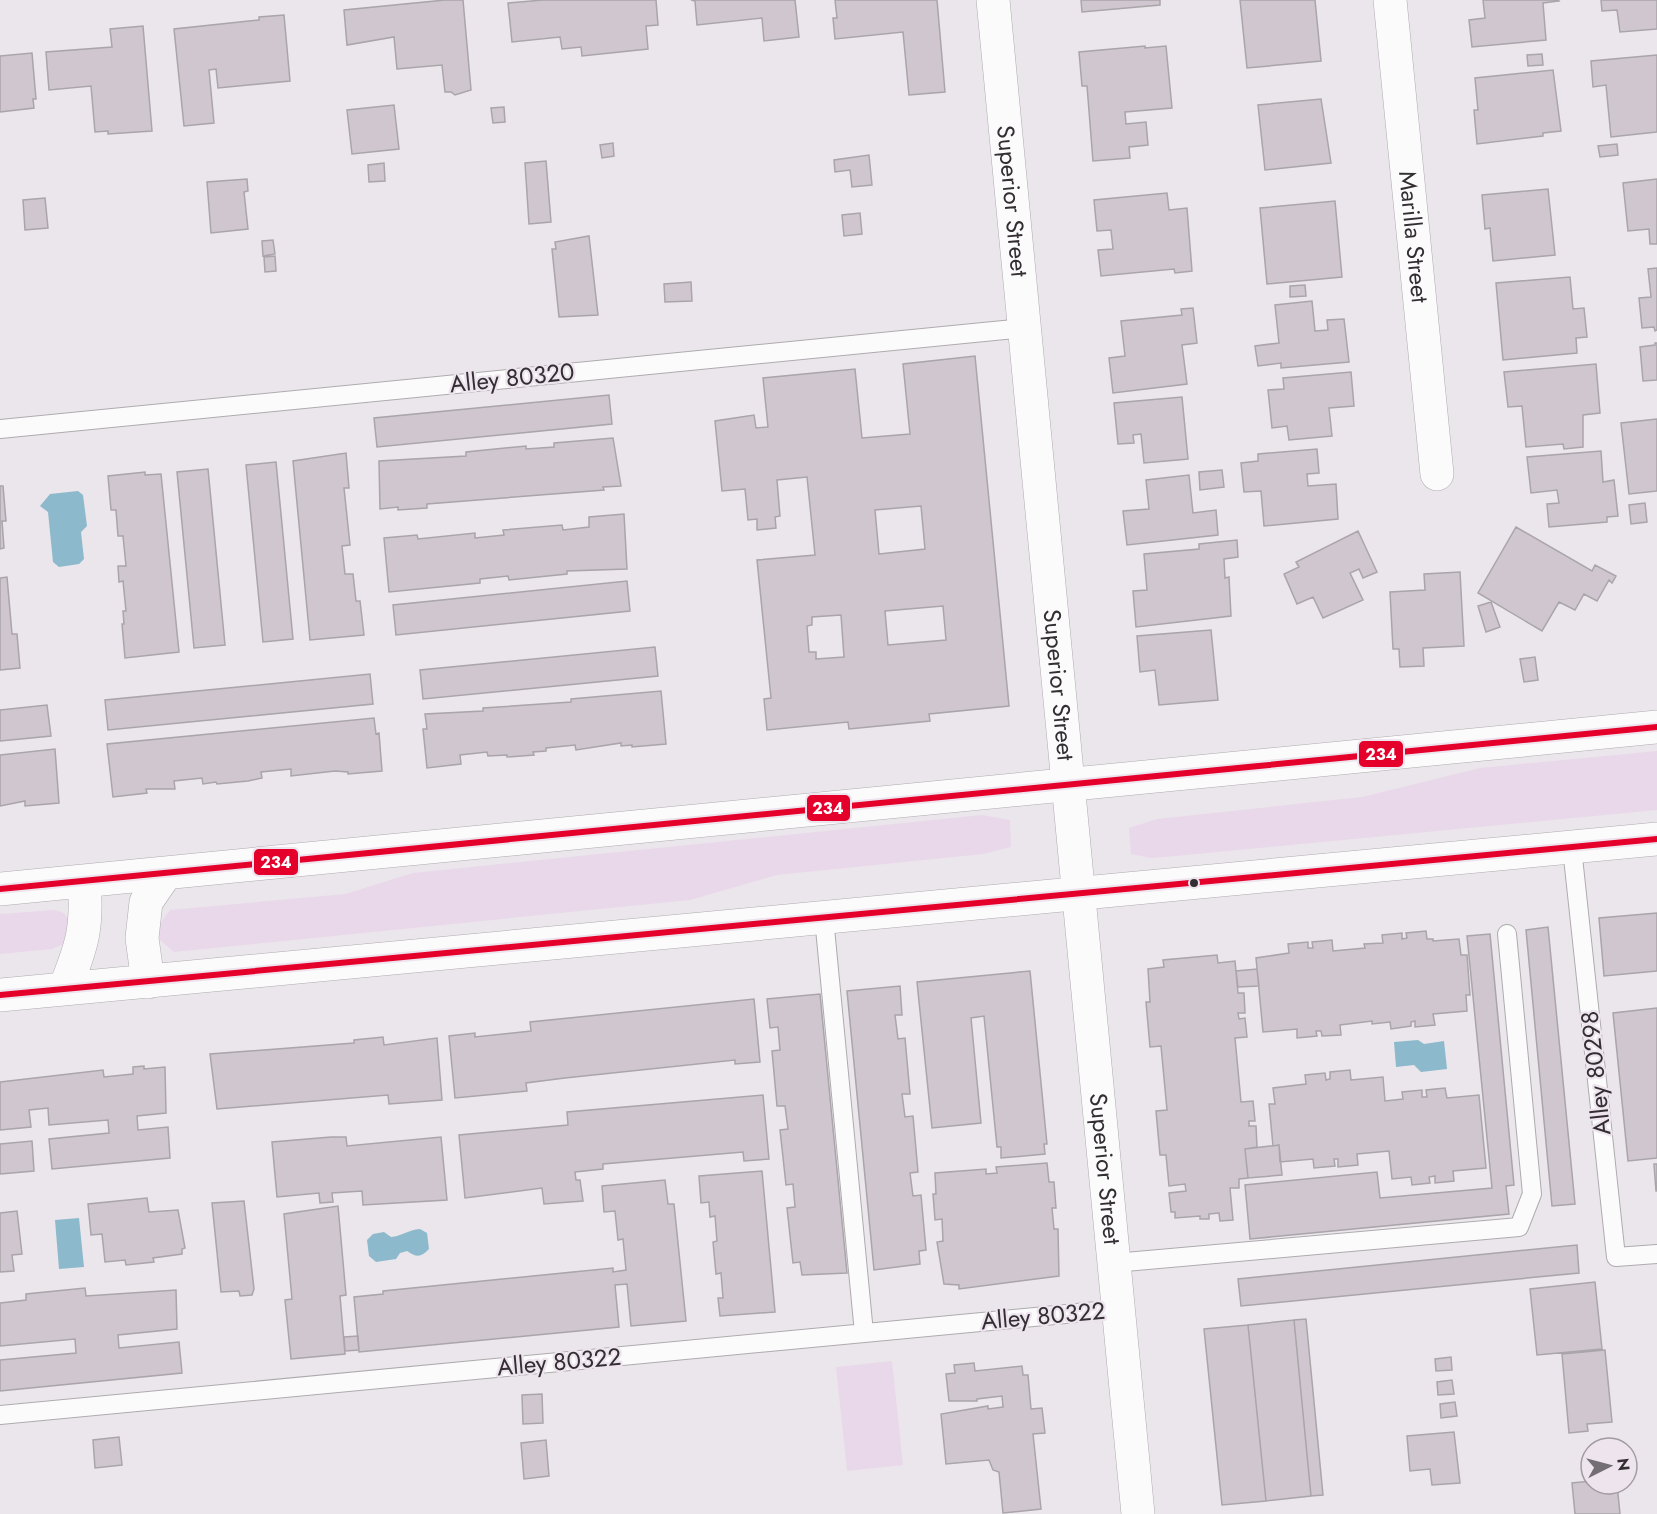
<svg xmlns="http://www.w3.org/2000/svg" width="1657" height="1514" font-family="Jost,sans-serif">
  <rect width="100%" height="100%" fill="#ebe6eb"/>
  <path fill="#e9d8e9" d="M1657,751v59l-492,47 -14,1 -20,-4 -2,-26 28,-9 205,-22 118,-29z
    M982,815l28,5 1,27 -28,7 -206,21 -87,25 -516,52 -14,-12 -1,-15 11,-15 175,-16 68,-21z
    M55,910l9,3 6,9 -6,22 -12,5 -52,5v-40z
    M892,1361l11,104 -56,6 -11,-104z"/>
  <path fill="#8cb9cc" d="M78,491l5,4 4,31 -6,6 3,27 -5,5 -20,3 -6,-5 -5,-50 -8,-6 10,-12z
    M1418,1040l6,4 20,-3 3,28 -26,3 -7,-7 -18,2 -2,-25z
    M79,1218l5,49 -25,2 -4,-49z
    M420,1229l7,4 2,16c-8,8 -12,9 -22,2l-7,2 -4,6 -20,3 -7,-6 -2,-16 6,-6 11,-2 7,5c11,-1 17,-7 29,-8z"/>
  <path fill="#d0c6d0" stroke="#a9a5a9" stroke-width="1.5" fill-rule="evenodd" d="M445,0h18l8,90 -16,5 -4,-3h-6l-3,-27 -45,4 -3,-32 -47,8 -3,-35z
    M543,0h113l2,25 -12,1 2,23 -66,7 -1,-9 -19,2 -2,-12 -48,5 -4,-39z
    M691,0h104l4,37 -35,4 -2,-23 -65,7 -2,-24z
    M835,0h102l8,92 -36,3 -6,-63 -68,7 -2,-21h4z
    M1081,0h79v5l-78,7z
    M1240,0h75l6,61 -74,7z
    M1483,0h75l1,1 -16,2 3,37 -74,7 -3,-27 16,-2z
    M1601,0h56v29l-37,3 -3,-22 -15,1z
    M284,15l6,66 -72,7 -2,-19 -7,1 5,53 -30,3 -10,-97 85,-9v-3z
    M143,26l9,105 -44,3v-3l-13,1 -4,-46 -42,4 -3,-38 66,-5 -2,-18z
    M1145,46v2l21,-2 6,62 -47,4 1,12 20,-2 2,23 -19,2 1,11 -37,3 -6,-75h-5l-3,-34z
    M32,53l4,46h-3l1,9 -34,4v-56z
    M1542,54l1,11 -15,1 -1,-11z
    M1657,55v77l-46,5 -5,-52 -13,2 -2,-26z
    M1553,70l8,61 -18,2v3l-66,8 -3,-34h4l-3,-32z
    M1321,99l10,64 -66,7 -7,-65z
    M394,105l5,44 -47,5 -5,-44z
    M504,107l1,15 -12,1 -2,-15z
    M613,143l1,13 -12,2 -2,-13z
    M1617,144l1,11 -18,2 -2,-11z
    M869,155l3,30 -20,2 -2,-17 -15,2 -1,-12z
    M546,161l5,61 -22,2 -4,-61z
    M384,163l1,18 -16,1 -1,-17z
    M247,179l1,12 -4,1 4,37 -37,4 -4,-51z
    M1657,179v65h-7l-1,-15 -21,2 -5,-48z
    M1548,189l7,66 -62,6 -3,-33 -5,1 -3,-34z
    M1167,193l2,17 18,-2 5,63 -17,2 -1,-4 -73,7 -3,-26 15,-1 -2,-19 -14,1 -3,-31z
    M45,198l3,30 -23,2 -2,-30z
    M1335,201l7,76 -75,7 -7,-76z
    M860,213l2,21 -18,2 -2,-21z
    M589,236l9,79 -39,2 -7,-68h4l-1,-7z
    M273,240l2,14 -12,2 -1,-15z
    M275,256l1,15 -11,1 -1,-15z
    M1657,268v62l-2,1 -1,-4 -12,1 -3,-30 12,-1 -3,-28z
    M1570,277l3,32 11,-1 3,29 -11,1 1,15 -74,7 -7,-77z
    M691,282l1,19 -27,1 -1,-18z
    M1305,285l1,11 -16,1v-11z
    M1312,301l3,30 13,-1 -1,-10 17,-1 5,43 -68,6v-5l-23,3 -3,-20 24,-3 -4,-38z
    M1193,308l4,35 -15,2 5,39 -74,9 -4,-35 16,-2 -4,-35 61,-6 -1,-6z
    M1655,343h2v37l-14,1 -3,-34 15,-2z
    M975,356l34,350 -80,8 1,7 -81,8 -1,-7 -81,8 -3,-31 7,-1 -14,-138 58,-5 -8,-78 -30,3 3,36 -5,1 1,11 -19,2v-11l-9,1 -3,-31 -23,2 -7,-70 39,-6 2,13 12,-1 -5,-49 92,-9 7,69 48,-4 -7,-70zM921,506l4,43 -46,5 -4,-44zM943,606l3,34 -58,5 -3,-34zM841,615l3,42 -28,2v-7h-7l-2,-26 5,-1v-8z
    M1596,364l4,49 -17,2v32l-19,2 -1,-5 -37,3 -4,-41 -14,1 -4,-35z
    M1351,372l3,34 -25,2 3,28 -43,4 -2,-14 -15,2 -4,-38 16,-1 -1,-11z
    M609,395l3,29 -235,23 -3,-29z
    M1182,397l6,62 -44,4 -3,-29 -8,1 1,8 -16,1 -4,-41z
    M1657,419v72l-28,3 -8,-71z
    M613,438l8,48 -18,1 1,3 -177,14v4l-29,2v-3l-18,2 -1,-48 87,-5v-4l60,-6v3l28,-2v-4z
    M1317,449l2,24 -12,1 1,12 28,-2 2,35 -74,7 -3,-35 -17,1 -3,-29 17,-2v-7z
    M1601,451l2,31 11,-2 4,36 -11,1v5l-58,5 -2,-23 12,-1 -2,-13 -26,3 -4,-36z
    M346,453l3,35h-5l6,57 -8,1 3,28h8l3,27h4l4,34 -54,5 -17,-179z
    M276,462l17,177 -30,3 -17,-177z
    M208,469l17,176 -31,3 -17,-176z
    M1222,470l2,17 -24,3 -1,-18z
    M145,472v3l16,-1 18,178 -54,6 -3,-34h2l-1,-13h3l-3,-30 -4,1 -1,-16h8l-3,-30h-5l-2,-26h-5l-3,-34z
    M1189,475l4,38 23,-3 2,25 -91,10 -4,-34 26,-2 -3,-29z
    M0,486h3l3,35h-4l2,27 -4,1z
    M1645,503l2,19 -16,2 -2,-19z
    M624,514l3,55 -60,2v3l-58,6 -1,-4 -28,3v4l-91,9 -5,-54 33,-3 1,4 57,-6v5l29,-3 -1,-5 59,-5 1,5 26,-3v-10z
    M1516,527l76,44 3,-6 21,11 -4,7 -3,-3 -12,21 -13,-7 -9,16 -16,-8 -17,29 -64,-38z
    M1358,531l19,41 -14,6 -4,-9 -9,4 13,27 -40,18 -10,-21 -16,7 -13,-30 15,-7 -3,-5z
    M1237,540l1,17 -14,2 1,19 4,-1 2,39 -95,11 -3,-36 14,-1 -3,-36 55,-5v-5z
    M1460,572l4,74 -41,2 1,18 -24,1 -1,-18h-6l-3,-57 35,-2 -1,-16z
    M7,577l5,57h5l3,34 -20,2v-92z
    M627,581l3,30 -234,24 -3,-30z
    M1491,602l9,25 -14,5 -8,-26z
    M1211,630l7,70 -59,5 -4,-35 -15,2 -3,-36z
    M655,647l3,29 -235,23 -3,-29z
    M1535,657l3,23 -14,2 -4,-23z
    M370,674l3,30 -265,26 -3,-30z
    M661,691l5,53 -34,3v-2l-11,1v-3l-45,7 -1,-5 -29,3v3l-13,1 1,3 -27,2v-2l-19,1 -1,-4 -27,3 1,9 -34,4 -4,-39h4l-2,-15 58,-3v-3l88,-6v-3z
    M47,705l4,31 -51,5v-31z
    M374,718l2,16 3,-1 3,38 -34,3v-2l-13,-1 -44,5v-7l-30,3 1,6 -14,3 -31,3 -1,-2 -13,2 -1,-6 -28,3 1,8h-29l1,4 -34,4 -6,-53z
    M55,749l4,54 -34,3v-5l-25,5v-51z
    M1657,913v58l-53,5 -5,-58z
    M1548,927l27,277 -23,2 -26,-276z
    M1426,931l1,8h6v2l26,-2 2,16h6l3,40h-4l1,16 -34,3 2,11 -20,2v-6l-4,1v4l-20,3 -1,-7 -18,2v-3l-32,4 1,10 -19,1 -1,-5h-5l1,5 -20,2v-9l-34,3 -7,-74 33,-5 -1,-9 20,-2v6h5l-1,-6 20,-2 1,11 32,-3 -1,-4 19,-1 -1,-8 20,-2v6l5,-1 -1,-5z
    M1490,934l24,251 -8,1 3,28 -259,25 -5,-54 132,-13 3,26 112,-10 -25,-252z
    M1217,955l1,8 17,-2 3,32h6l1,20h-7l1,6 6,-1 2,19 -12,1 6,64 12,-1 2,20h-6v5h7l1,21 -12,2 3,29 -9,1v9h-9l3,32 -13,1 -1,-8 -10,1v5h-9v-3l-25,2v-6h-4l-2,-19 17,-2 -1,-7 -16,2 -3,-31h-6l-4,-44 11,-1 -6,-64 -11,1 -4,-45h4l-2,-33 16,-2 -1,-7z
    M1257,969l2,17 -21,1 -2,-16z
    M1030,971l17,173h-3l1,10 -44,4v-11h-4l-13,-131 -13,2 10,105 -49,5 -15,-146z
    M900,986l2,29h-7l3,24 7,-1 5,56h-8l3,23 8,-1 5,56 -8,1 3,23 8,-1 5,55 -7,1 1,13 -46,6 -27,-279z
    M820,994l27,279 -45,2 -2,-13 -7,1 -6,-55 8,-1 -2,-23 -7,1 -6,-55 8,-1 -3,-23h-8l-5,-55 8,-1 -2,-23 -8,1 -3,-29z
    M754,999l6,63 -25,2v-4l-170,18 -39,5 1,8 -72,7 -6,-62 26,-3v4l56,-6 -1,-9z
    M1657,1008v150l-29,3 -15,-148z
    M383,1037l1,8 53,-7 5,62 -53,4 -1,-9 -171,14 -7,-55 144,-11v-3z
    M144,1066v3l21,-2 1,46 -29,3 1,14 30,-3 2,31 -118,11 -3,-30 60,-6 -1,-13 -59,5 -1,-17 -19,2 2,17 -31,3v-48l103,-12 1,7 29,-3v-7z
    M1350,1070l1,10 32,-3 2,24 18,-2 -1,-7 20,-2v7h5l-1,-7 19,-2 2,10 32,-3 7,73 -33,3 1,10 -19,2v-7l-6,1 1,6 -18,2 -1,-8 -19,2 -3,-28 -32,3 1,11 -20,2v-8h-4l1,7 -21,2 -1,-9 -33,3 -1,-17 -6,1 -4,-42h6l-2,-16 33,-4 -1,-9 20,-2 1,7 4,-1v-7z
    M763,1095l6,64 -25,2 -1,-9 -140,12v5l-28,3 1,8h4l3,21 -39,3 -2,-16 -77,10 -6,-63 109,-10 -1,-13z
    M331,1137h15l1,9 94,-9 6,63 -84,5 -1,-14 -30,2 1,9 -13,1 -1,-10 -42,4 -5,-55z
    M32,1141l2,30 -34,3v-30z
    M1279,1145l3,30 -34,3 -3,-29z
    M1047,1163l2,19h5l2,26h-4l2,21h4l1,47 -100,13v-4l-15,-1 -7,-42 6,-1 -1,-22 -7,1 -2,-26h3l-1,-21 51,-4v5l11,-1 -1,-6z
    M1654,1164h3v27h-1z
    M762,1171l13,141 -55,4 -2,-18h5l-2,-25 -5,1 -3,-32 4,-1 -2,-25 -5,1 -1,-15 -8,1 -2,-27z
    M665,1180l3,24h6l12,117 -55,5 -4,-42 -12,1 4,42 -260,25 -5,-55 29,-3v-3l230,-23v4l13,-2 -3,-31 -5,1 -3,-29 -11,1 -2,-26z
    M147,1198l2,14 29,-2 7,38 -3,1v5l-29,4 1,4 -28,3 -1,-5 -20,2 -3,-28 -11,1 -3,-31z
    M244,1201l10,88 -2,6 -12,1 -1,-5 -18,1 -9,-89z
    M338,1206l8,89 -6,1 5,58 -54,5 -6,-59 7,-1 -8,-85z
    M17,1211l5,43 -10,1 2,16 -14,1v-59z
    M1577,1245l2,28 -338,33 -3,-27z
    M1595,1282l7,67 -65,6 -7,-66z
    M85,1288l1,8 90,-6 1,39 -59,6 1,13 60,-6 3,31 -182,18v-31l76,-7 -1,-14 -75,7v-43l26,-3v-6z
    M1306,1319l17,176 -12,1 -17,-176z
    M1294,1320l17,176 -45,5 -18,-176z
    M1248,1325l18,176 -44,4 -18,-176z
    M358,1336l1,14 -14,1 -1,-14z
    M1605,1350l7,72 -25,2 1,7 -19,2 -7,-79z
    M1451,1357l1,13 -16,1 -1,-12z
    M974,1363l1,8 47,-5 1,9h5l3,34 11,-1 3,25 -12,1 8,75 -38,4 -4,-41 -6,-2 -4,-10 -43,4 -5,-50 47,-8v3l15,-2 -1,-11 -25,3v2h-28l-3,-27 9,-1 -1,-8z
    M1452,1380l2,14 -16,1 -1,-13z
    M542,1394l1,29 -20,1 -1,-29z
    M1455,1402l2,14 -16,2 -1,-14z
    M1454,1432l6,51 -28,2 -2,-16 -20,2 -3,-35z
    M119,1437l3,28 -27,3 -2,-28z
    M546,1440l3,36 -25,3 -3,-36z
    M1591,1481v3h26l3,30h-45l-3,-31z"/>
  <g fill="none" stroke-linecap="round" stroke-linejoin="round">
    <g stroke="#aeabae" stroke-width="20">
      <path id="service" d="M0,429l1024,-101
        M1572,848l44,409 41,-3
        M824,918l40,415
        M1114,1263l405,-36 13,-33 -25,-260
        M0,1415l1118,-106"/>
    </g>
    <g stroke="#aeabae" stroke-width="34">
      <g id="minor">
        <path id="s1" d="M993,0l145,1514"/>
        <path id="s2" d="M1390,0l47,474"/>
      </g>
    </g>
    <g stroke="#aeabae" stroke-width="34">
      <path id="primary" d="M0,889l1657,-162
        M148,982l-6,-44 4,-36 20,-29
        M65,988c17,-42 23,-61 19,-107
        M0,995l1657,-156"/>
    </g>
    <use href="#service" stroke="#fcfbfc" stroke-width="18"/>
    <use href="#minor" stroke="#fcfbfc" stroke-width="33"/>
    <use href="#primary" stroke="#fcfbfc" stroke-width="33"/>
    <g stroke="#ede4ed" stroke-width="10">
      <path id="bus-1" d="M0,889l1657,-162
        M0,995l1657,-156"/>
    </g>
    <use href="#bus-1" stroke="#e4002b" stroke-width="6"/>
  </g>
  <circle fill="#322e32" stroke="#ede4ed" stroke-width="2" cx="1194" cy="883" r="5"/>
  <g text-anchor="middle" stroke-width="4.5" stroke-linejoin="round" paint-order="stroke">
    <g font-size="24" fill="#322e32" stroke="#ede4ed">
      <text dy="8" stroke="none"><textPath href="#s1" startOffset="202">Superior Street</textPath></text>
      <text dy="8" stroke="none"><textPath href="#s2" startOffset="238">Marilla Street</textPath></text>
      <text transform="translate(512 378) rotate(-6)" y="8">Alley 80320</text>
      <text dy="8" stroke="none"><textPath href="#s1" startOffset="688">Superior Street</textPath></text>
      <text transform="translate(1596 1073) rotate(-96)" y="8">Alley 80298</text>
      <text dy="8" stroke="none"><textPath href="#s1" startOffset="1174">Superior Street</textPath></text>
      <text transform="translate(1043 1316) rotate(-5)" y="8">Alley 80322</text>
      <text transform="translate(559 1362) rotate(-5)" y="8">Alley 80322</text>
    </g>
  </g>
  <g stroke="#ede4ed" stroke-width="2">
    <rect x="1358" y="740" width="46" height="28" rx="6" fill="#e4002b"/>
    <rect x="806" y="794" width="45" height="28" rx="6" fill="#e4002b"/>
    <rect x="253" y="848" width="46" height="28" rx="6" fill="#e4002b"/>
  </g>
  <g font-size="16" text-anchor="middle" font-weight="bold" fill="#fff">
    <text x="1381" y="760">234</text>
    <text x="828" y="814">234</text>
    <text x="276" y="868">234</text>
  </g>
  <g transform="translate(1609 1466) rotate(84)"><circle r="28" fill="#ede4ed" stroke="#a29ba2" stroke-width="1.5"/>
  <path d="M0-4.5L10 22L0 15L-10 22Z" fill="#736e73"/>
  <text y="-9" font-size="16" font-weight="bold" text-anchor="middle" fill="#322e32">N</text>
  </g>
</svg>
